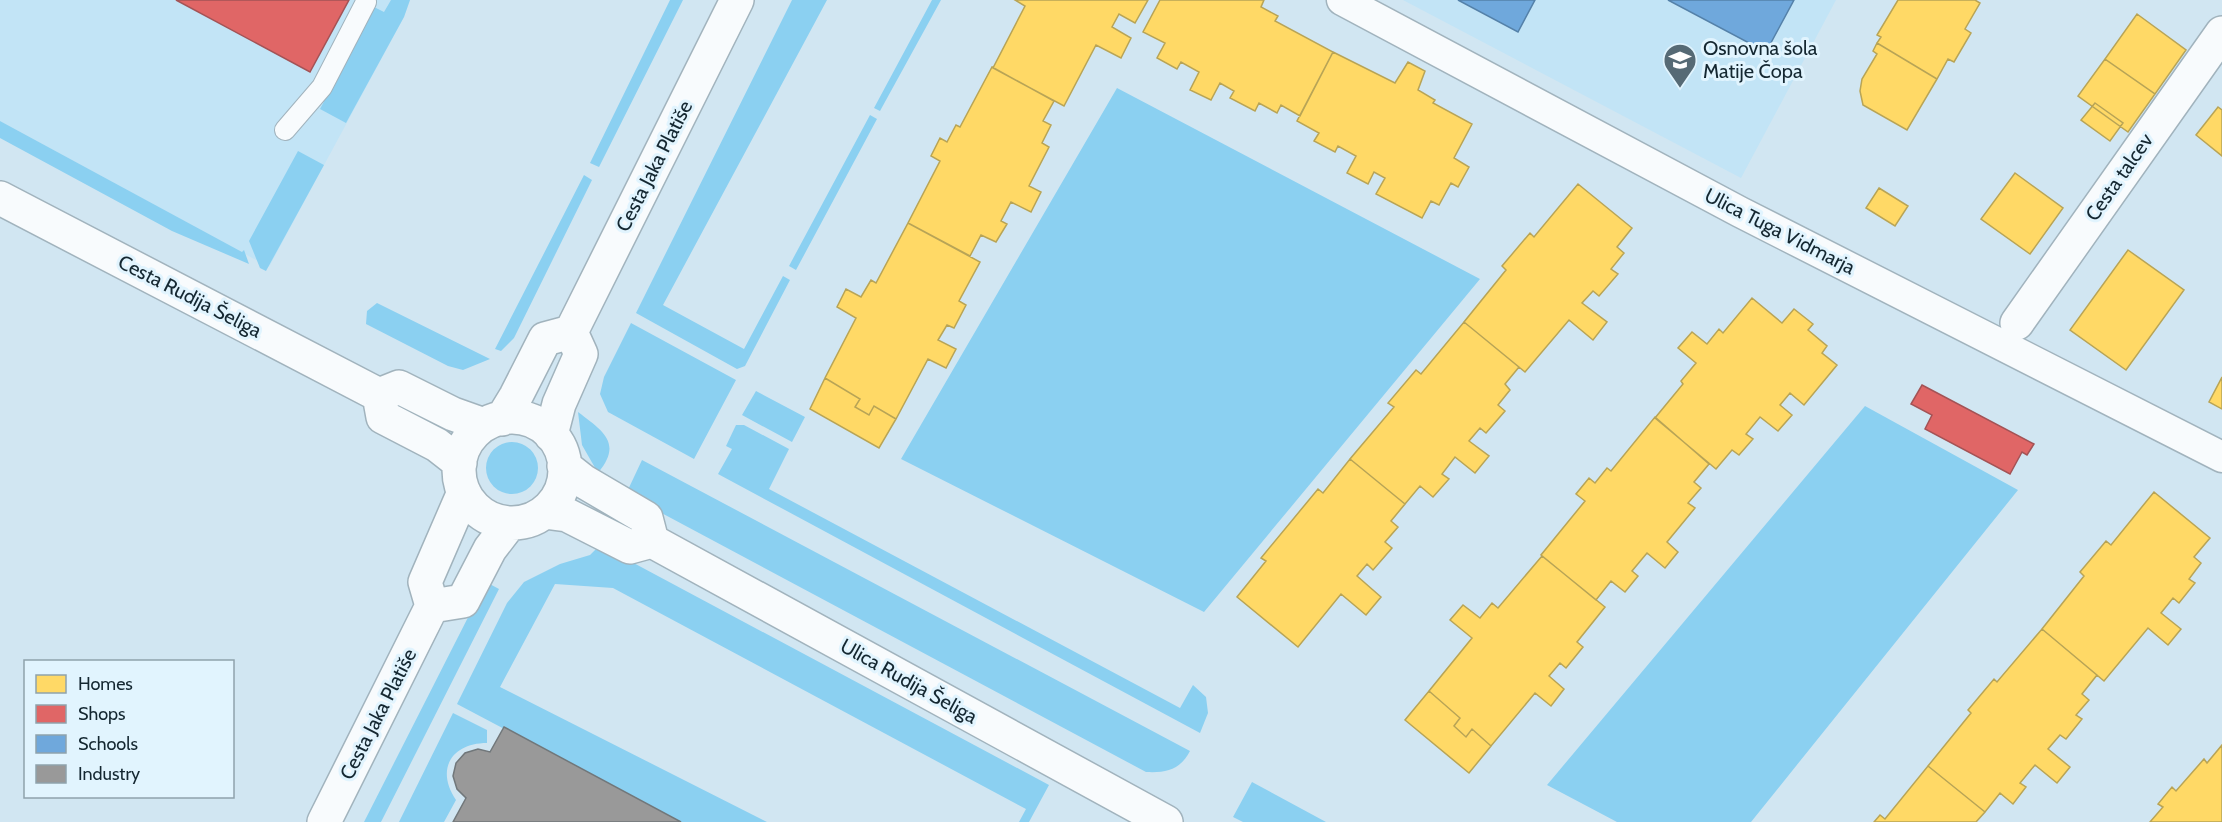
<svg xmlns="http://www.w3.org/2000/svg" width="2222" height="822" font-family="Cabin,sans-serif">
  <rect width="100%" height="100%" fill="#d1e6f2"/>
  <path fill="#c2e4f6" d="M0,0h410l-6,17 -135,250 -269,-146z
    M1403,0h433l-95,178z"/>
  <path fill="#8bd0f1" d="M391,0h19l-6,17 -58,106 -26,-14 54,-102 10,5z
    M670,0h13l-84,167 -9,-4z
    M792,0h35l-164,305 81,44 39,-73 7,4 -45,86 -8,3 -101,-56z
    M932,0h9l-61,111 -6,-3z
    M1117,88l363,191 -276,333 -303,-153z
    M870,115l7,4 -81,151 -7,-4z
    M0,121l242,131 2,-2 5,14 -77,-33 -172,-93z
    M298,151l26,14 -58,106 -6,-3 -11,-27z
    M584,175l8,5 -78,158 -13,13 -6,-2z
    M377,303l113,56 -27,11 -15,-4 -82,-42 1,-13z
    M631,323l105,57 -42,79 -86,-47 -8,-18 4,-17z
    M756,391l49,26 -13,25 -50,-27z
    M1865,406l153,84 -267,332h-134l-70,-37z
    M578,412c25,19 45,31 20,61l-16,-28z
    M736,425h8l45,24 -20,40 411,219 13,-23 13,12 2,16 -8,20 -482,-259 14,-25 -6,-3z
    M486 468a26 26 0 1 1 52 0a26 26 0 1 1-52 0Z
    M642,460l548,291c-10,19 -24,22 -44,21l-520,-278z
    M600,545l449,240 -20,37h-10l7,-13 -413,-221 -58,-4 -55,103 267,135h-86l-224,-118 50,-101 17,-21 36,-18 30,-9z
    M486,582l13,7 -118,233h-17z
    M453,713l34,17v13c-35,0 -52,26 -31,57l-12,22h-45z
    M1252,782l74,40h-83l-10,-5z"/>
  <path fill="#ffd966" stroke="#b8a456" stroke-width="1.5" d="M1015,0h133l-13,23 -16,-9 -7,13 19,11 -10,20 -25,-13 -32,61 -71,-38 32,-62z
    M1160,0h104l-3,7 17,9 -3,5 58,31 -33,64 -19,-11 -4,8 -18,-10 -4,8 -25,-13 4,-7 -14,-8 -9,17 -21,-10 9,-18 -18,-10 -4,7 -20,-11 8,-15 -22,-11z
    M1898,0h77l5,3 -15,26 6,4 -17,29 -6,-3 -11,20 -60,-36 4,-6 -4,-2z
    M2137,14l49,36 -31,44 -50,-35z
    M1877,43l60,36 -30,51 -44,-25 -3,-14 2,-12 15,-25 -4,-3z
    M1333,52l62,31 13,-21 17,9 -7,19 17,10 -2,3 39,21 -18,34 15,9 -11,20 -7,-4 -12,22 -8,-4 -9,17 -46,-24 9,-16 -11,-6 -6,12 -21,-11 9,-17 -18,-10 -3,6 -21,-11 5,-8 -22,-12z
    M2105,59l50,35 -27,38 -50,-36z
    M992,67l62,34 -11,20 8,4 -9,18 7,4 -20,39 12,6 -10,20 -20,-10 -10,19 6,3 -11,18 -15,-7 -11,21 -62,-33 32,-62 -9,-5 9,-18 7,4 9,-17 4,2z
    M2095,103l28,20 -13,18 -29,-21z
    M2218,107l4,3v46l-26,-21z
    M2015,173l48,35 -33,46 -49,-35z
    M1578,184l54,44 -15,19 7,6 -13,16 7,5 -19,22 -6,-5 -11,12 25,19 -14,18 -24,-20 -44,52 -61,-50 42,-52 -4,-4 28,-33 4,4z
    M1879,188l29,18 -13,20 -29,-18z
    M908,223l72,39 -21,39 7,4 -12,23 -7,-3 -9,15 18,9 -10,19 -18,-9 -32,60 -22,-13 -5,9 -14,-8 5,-8 -35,-21 31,-60 -19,-11 9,-18 15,8 10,-17 5,3z
    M2128,250l56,40 -58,80 -56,-40z
    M1752,298l30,25 12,-14 19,15 -5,6 19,16 -5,7 15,12 -33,40 -14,-12 -10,12 12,10 -14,16 -18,-14 -14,17 7,5 -14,16 -7,-5 -16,19 -61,-51 28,-34 -2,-3 15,-18 -18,-15 14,-16 15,12 12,-15 4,4z
    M1464,322l55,45 -14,17 5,6 -12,15 7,6 -19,22 -6,-5 -11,13 20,15 -14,17 -20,-16 -13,17 7,5 -16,18 -13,-11 -15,18 -55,-45 44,-52 -6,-4 28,-33 5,4z
    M2222,377v32l-13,-7z
    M825,378l35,21 -5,8 14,8 5,-9 22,13 -17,29 -69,-39z
    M1655,417l54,47 -15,18 7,6 -13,15 7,5 -28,34 11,10 -13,16 -18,-15 -15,18 6,5 -13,16 -14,-11 -15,19 -55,-45 44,-54 -9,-7 13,-16 6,5 12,-15 4,3z
    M1350,459l55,45 -14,17 7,6 -13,15 7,6 -19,22 -6,-6 -10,12 24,21 -15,18 -25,-21 -43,53 -61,-50 29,-36 -5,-3 57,-69 5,4z
    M2154,492l56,46 -16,19 7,6 -12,16 6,4 -16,20 -6,-5 -12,15 20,16 -13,16 -20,-17 -44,53 -62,-52 42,-53 -4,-4 26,-31 5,4z
    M1542,556l63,51 -28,35 6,5 -17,21 -6,-5 -11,13 15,13 -13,17 -16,-13 -44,53 -19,-17 -6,8 -12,-11 6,-8 -31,-27 43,-53 -22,-18 13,-15 17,13 12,-15 6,5z
    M2042,629l55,46 -15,19 7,6 -13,15 6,4 -16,20 -6,-4 -12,14 22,18 -13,16 -22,-18 -15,18 6,4 -13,17 -13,-11 -15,19 -57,-46 43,-53 -3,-3 26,-31 3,3z
    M1429,691l31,27 -6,8 12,11 6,-8 19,17 -22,27 -64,-53z
    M2222,745v77h-72l13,-15 -5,-3 14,-17 4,4 28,-32 3,4z
    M1928,766l57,46 -9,10h-102l6,-7 5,4z"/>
  <path fill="#e06666" stroke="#a35356" stroke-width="1.5" d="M176,0h173l-39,72z
    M1922,385l112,59 -7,11 -5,-3 -12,22 -85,-45 7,-14 -21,-11z"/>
  <path fill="#6fa8dc" stroke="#5481a9" stroke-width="1.5" d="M1458,0h77l-17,32z
    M1668,0h126l-28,52z"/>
  <path fill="#999" stroke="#71777a" stroke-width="1.5" d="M504,727l177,95h-228l13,-24 -9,-9 -4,-13 3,-13 9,-10 13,-4 12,3z"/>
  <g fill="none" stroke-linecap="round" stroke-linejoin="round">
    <g stroke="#a1b3bd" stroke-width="22">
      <path id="service" d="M285,130l37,-43 44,-85"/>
    </g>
    <g stroke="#a1b3bd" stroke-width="33">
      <path id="pedestrian" d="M1342,0l398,212 482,245"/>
    </g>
    <g stroke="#a1b3bd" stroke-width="36">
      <path id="minor" d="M0,198l379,197 20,-8 54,27 31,11
        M2017,323l205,-290
        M379,395l4,22 54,28 23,18
        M459 470a53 53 0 1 1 106 0a53 53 0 1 1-106 0Z
        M502,419l14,-23 29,-57 26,-7 166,-332
        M551,435l8,-31 22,-50 -10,-22
        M564,466l19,15 63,37 6,23
        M544,512l23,3 63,32 22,-6 514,281
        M432,606l31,-5 27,-52 20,-26
        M324,822l108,-216 -7,-24 39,-90"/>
    </g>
    <use href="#service" stroke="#f8fbfd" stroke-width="20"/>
    <use href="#pedestrian" stroke="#f8fbfd" stroke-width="30"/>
    <use href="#minor" stroke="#f8fbfd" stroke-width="33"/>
  </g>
  <defs>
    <g id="school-pin" transform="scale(1.725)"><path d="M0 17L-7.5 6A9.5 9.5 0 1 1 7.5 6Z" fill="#566a75" stroke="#e1f4fe"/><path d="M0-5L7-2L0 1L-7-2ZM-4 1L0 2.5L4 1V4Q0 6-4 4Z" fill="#fff"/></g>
  </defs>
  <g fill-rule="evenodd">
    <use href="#school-pin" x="1680" y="60"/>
  </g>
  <g text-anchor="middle" stroke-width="6" stroke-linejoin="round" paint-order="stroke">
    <g font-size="20" fill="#142731" stroke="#e1f4fe" text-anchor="start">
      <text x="1703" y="55">Osnovna šola<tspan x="1703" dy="23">Matije Čopa</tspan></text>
    </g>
    <g font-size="20" fill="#142731" stroke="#e1f4fe">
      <text transform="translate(654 166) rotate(-63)" y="7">Cesta Jaka Platiše</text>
      <text transform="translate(2119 177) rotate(-55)" y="7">Cesta talcev</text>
      <text transform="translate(1780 231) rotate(27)" y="7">Ulica Tuga Vidmarja</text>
      <text transform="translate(190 296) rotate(27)" y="7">Cesta Rudija Šeliga</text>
      <text transform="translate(909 681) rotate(29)" y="7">Ulica Rudija Šeliga</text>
      <text transform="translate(378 714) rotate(-63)" y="7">Cesta Jaka Platiše</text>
    </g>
  </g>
  <rect x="24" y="660" width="210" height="138" fill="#e1f4fe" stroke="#8fa2ac" stroke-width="1.5"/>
  <rect x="36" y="675" width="30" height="18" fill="#ffd966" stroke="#8fa2ac" stroke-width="1.5"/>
  <text x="78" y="690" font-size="18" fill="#142731">Homes</text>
  <rect x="36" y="705" width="30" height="18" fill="#e06666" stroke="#8fa2ac" stroke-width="1.5"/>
  <text x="78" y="720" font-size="18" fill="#142731">Shops</text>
  <rect x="36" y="735" width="30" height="18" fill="#6fa8dc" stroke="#8fa2ac" stroke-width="1.5"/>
  <text x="78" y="750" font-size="18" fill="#142731">Schools</text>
  <rect x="36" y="765" width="30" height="18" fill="#999999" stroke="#8fa2ac" stroke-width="1.5"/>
  <text x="78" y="780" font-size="18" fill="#142731">Industry</text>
</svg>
